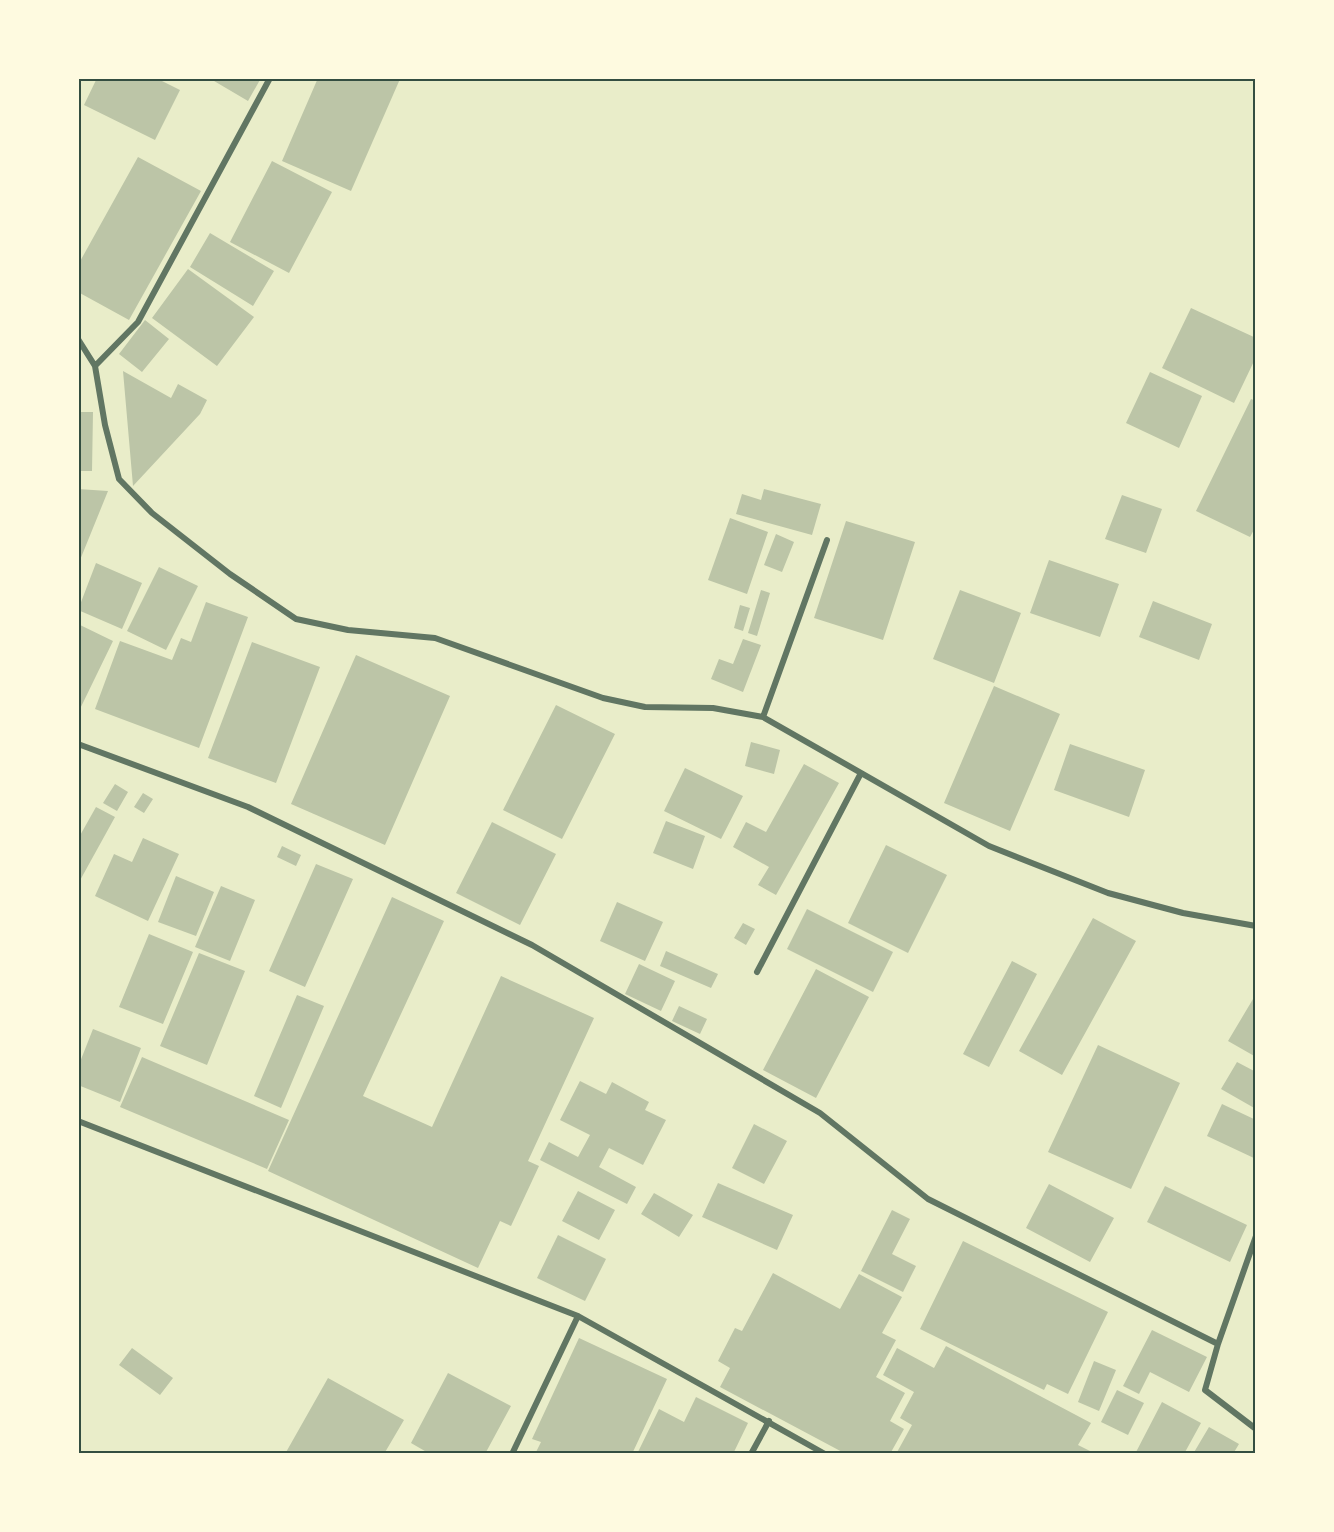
<svg xmlns="http://www.w3.org/2000/svg" width="1334" height="1532" font-family="Jost,sans-serif">
  <rect width="100%" height="100%" fill="#e9edc9"/>
  <path fill="#bcc5a7" d="M97,78h59l24,12 -25,50 -71,-35z
    M209,78h52l-13,23z
    M318,78l82,1 -49,112 -69,-30z
    M138,157l63,34 -72,129 -51,-28v-27z
    M272,161l60,31 -43,81 -59,-31z
    M210,233l64,38 -21,35 -63,-39z
    M188,269l66,48 -37,49 -65,-48z
    M1191,308l65,30v19l-22,46 -72,-35z
    M145,320l24,19 -27,33 -23,-18z
    M123,371l48,27 7,-14 29,16 -7,14 -67,72z
    M1150,372l52,24 -23,52 -53,-25z
    M1251,399l5,2v125l-6,11 -54,-26z
    M78,412h15l-1,59h-14z
    M78,489l30,2 -30,74z
    M764,489l57,15 -9,31 -76,-21 6,-20 19,6z
    M1122,495l40,14 -16,44 -41,-14z
    M730,518l38,14 -21,62 -39,-14z
    M846,521l69,21 -32,98 -69,-22z
    M776,534l18,8 -12,30 -18,-7z
    M1049,560l70,24 -19,53 -70,-24z
    M96,563l46,20 -20,46 -44,-19z
    M159,567l39,19 -32,64 -39,-19z
    M761,590l9,3 -13,43 -9,-3z
    M960,590l61,23 -27,70 -61,-24z
    M1153,601l59,23 -13,36 -60,-23z
    M206,602l42,15 -49,131 -104,-39 25,-68 52,19 9,-22 10,4z
    M740,605l10,3 -7,23 -9,-3z
    M78,624l35,17 -35,72z
    M743,639l18,6 -18,47 -32,-13 8,-20 14,5z
    M252,642l68,25 -44,116 -68,-25z
    M356,655l94,41 -65,149 -94,-41z
    M994,686l66,28 -50,117 -66,-28z
    M556,705l59,29 -53,105 -59,-29z
    M751,742l29,8 -6,24 -29,-8z
    M1070,744l75,26 -16,47 -75,-27z
    M804,764l35,19 -63,112 -18,-10 11,-18 -36,-20 13,-25 20,10z
    M685,768l58,28 -22,43 -57,-28z
    M115,784l13,8 -11,19 -14,-8z
    M143,793l10,6 -9,14 -10,-6z
    M96,807l19,10 -37,67v-45z
    M666,821l39,15 -12,33 -40,-16z
    M492,822l64,32 -36,71 -64,-32z
    M143,838l36,16 -31,67 -53,-25 19,-42 18,8z
    M886,845l61,30 -39,78 -60,-30z
    M282,846l19,9 -5,11 -19,-9z
    M316,864l37,15 -48,108 -36,-16z
    M176,876l38,16 -18,44 -38,-14z
    M221,886l34,14 -25,61 -35,-14z
    M392,897l52,24 -81,175 69,31 69,-151 93,42 -66,143 11,5 -28,60 -11,-5 -22,47 -210,-97z
    M617,902l46,20 -18,39 -45,-20z
    M807,909l86,43 -20,40 -86,-43z
    M1093,918l43,23 -74,134 -43,-24z
    M743,923l12,6 -9,16 -12,-7z
    M149,934l44,18 -30,72 -44,-17z
    M666,951l52,23 -7,14 -51,-22z
    M199,953l46,18 -38,94 -47,-19z
    M1012,961l25,13 -48,93 -26,-13z
    M639,964l36,17 -14,30 -36,-17z
    M816,969l53,28 -53,101 -53,-28z
    M1256,994v63l-28,-16z
    M297,995l27,11 -43,102 -27,-12z
    M679,1006l28,13 -7,15 -28,-13z
    M93,1029l48,19 -21,54 -42,-17v-18z
    M1098,1045l82,38 -49,106 -83,-37z
    M142,1057l147,63 -22,49 -147,-62z
    M1237,1062l19,10v37l-35,-20z
    M580,1081l26,13 6,-12 37,20 -4,8 21,10 -23,45 -34,-17 -10,19 37,20 -9,17 -87,-44 9,-18 29,15 12,-22 -30,-15z
    M1222,1104l34,16v39l-49,-23z
    M754,1124l33,17 -23,43 -32,-16z
    M718,1183l75,32 -16,35 -75,-33z
    M1049,1184l65,34 -24,44 -64,-34z
    M1165,1186l82,39 -17,37 -83,-40z
    M578,1191l37,19 -16,30 -37,-19z
    M654,1193l39,22 -14,22 -38,-23z
    M892,1210l18,9 -18,35 24,12 -13,26 -42,-21z
    M558,1235l48,24 -21,42 -48,-23z
    M963,1241l145,71 -40,82 -21,-10 -3,6 -124,-61z
    M773,1273l67,36 19,-35 43,23 -20,36 14,7 -20,37 29,16 -15,28 14,8 -14,25h-44l-126,-67 10,-19 -12,-7 17,-33 7,3z
    M1152,1330l55,27 -18,35 -39,-20 -11,22 -16,-8z
    M579,1338l88,41 -35,75h-97l6,-12 -9,-3z
    M946,1346l145,77 -13,22 18,9h-200l16,-29 -12,-7 14,-26 -31,-17 14,-27 37,20z
    M132,1348l41,30 -13,17 -41,-30z
    M1094,1361l22,9 -17,41 -21,-9z
    M448,1373l63,33 -26,48h-55l-19,-11z
    M328,1378l76,42 -20,34h-99z
    M1117,1390l27,13 -16,32 -27,-13z
    M696,1397l52,26 -15,31h-96l22,-45 25,13z
    M1162,1402l39,21 -17,31h-49z
    M1209,1427l30,17 -6,10h-40z"/>
  <g fill="none" stroke-linecap="round" stroke-linejoin="round">
    <path stroke="#617663" stroke-width="6" d="M78,339l17,27 10,59 14,54 33,34 78,61 66,45 52,11 87,8 168,60 42,9 68,1 50,9 226,129 119,47 75,20 73,13
      M95,366l43,-44 132,-244
      M763,717l64,-177
      M78,744l170,63 284,138 288,168 108,86 290,145
      M757,972l104,-199
      M78,1121l500,195 247,138
      M1256,1236l-38,108 -13,46 51,39
      M512,1454l66,-138
      M751,1454l18,-33"/>
  </g>
  <rect width="1334" height="1532" fill="none" stroke="#fefae0" stroke-width="159"/>
  <rect x="80" y="80" width="1174" height="1372" fill="none" stroke="#344e41" stroke-width="2"/>
</svg>
